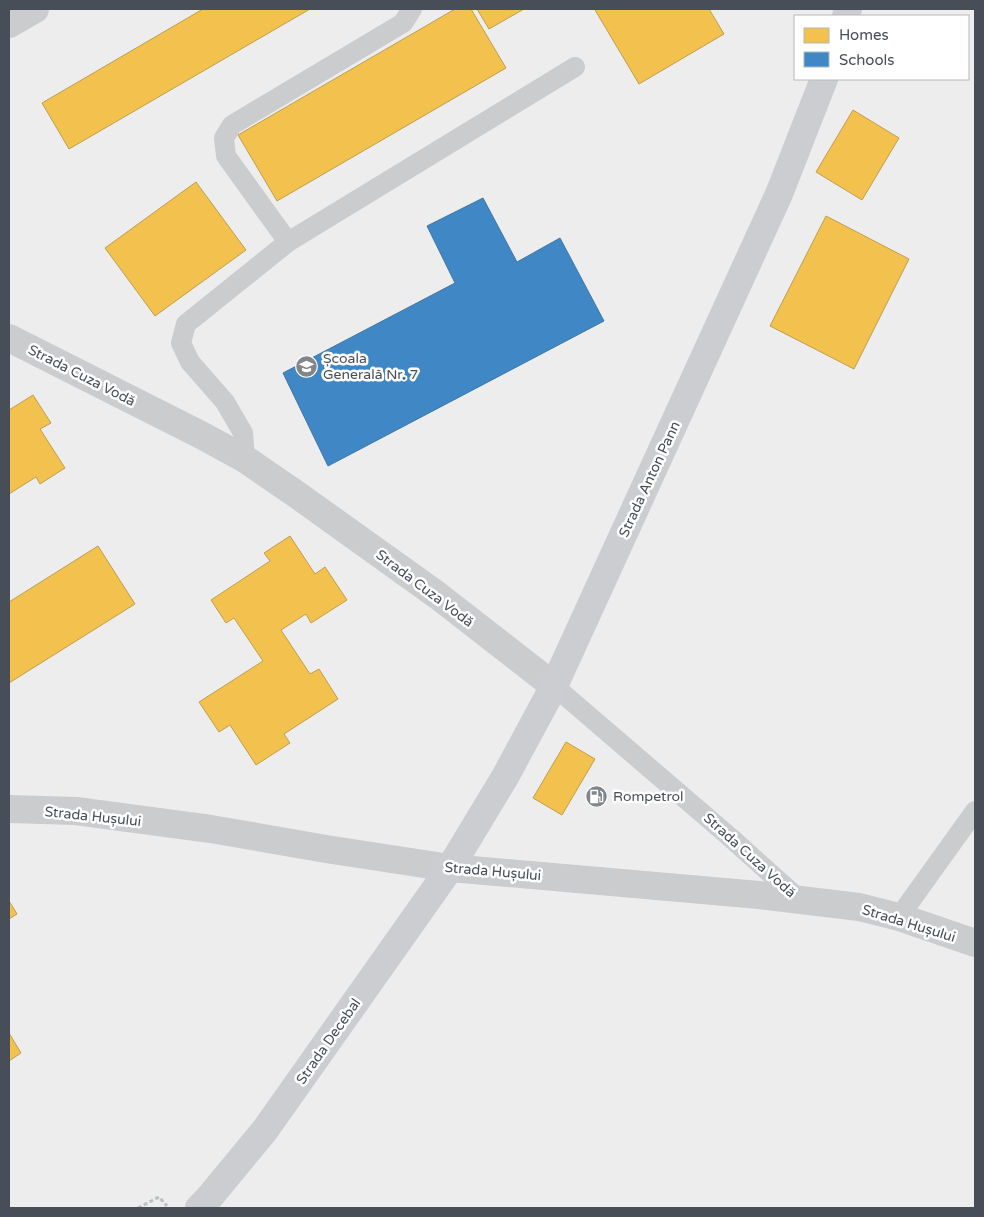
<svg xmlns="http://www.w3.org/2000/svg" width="984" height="1217" viewBox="0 0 984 1217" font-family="'Varela Round',sans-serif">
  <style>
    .homes { fill: #f2c14e; stroke: #bf9e51 }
    .schools { fill: #3f88c5; stroke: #4177a4 }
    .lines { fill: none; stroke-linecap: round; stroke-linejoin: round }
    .path { stroke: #b8c2bf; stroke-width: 3; stroke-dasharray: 4 2.5; stroke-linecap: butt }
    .service { stroke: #caccce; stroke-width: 20 }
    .minor { stroke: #caccce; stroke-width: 28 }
    .tertiary { stroke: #caccce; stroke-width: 28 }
    .secondary { stroke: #cbcdd0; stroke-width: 28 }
    .labels { text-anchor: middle; stroke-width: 5; stroke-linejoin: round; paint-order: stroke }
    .poi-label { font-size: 14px; fill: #474e58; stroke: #fff; text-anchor: start }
    .street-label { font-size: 14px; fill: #474e58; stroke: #fff }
  </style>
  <rect width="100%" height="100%" fill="#eeeded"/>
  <g class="homes">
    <path d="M203 9H310L69 149 42 103Z"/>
    <path d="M455 9H471L506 68 277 201 238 135Z"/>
    <path d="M477 9H524L489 29Z"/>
    <path d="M598 9H709L724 34 639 84 595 10Z"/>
    <path d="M853 110 899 138 862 200 816 172Z"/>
    <path d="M196 182 246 250 155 316 105 248Z"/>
    <path d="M826 216 909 259 854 369 770 326Z"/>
    <path d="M33 395 51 423 40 429 65 468 40 484 36 477 9 494V410Z"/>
    <path d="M290 536 315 574 325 567 347 600 311 623 306 614 281 630 310 674 319 669 338 699 284 734 290 743 256 765 230 725 219 732 199 702 263 661 234 618 226 623 211 600 270 561 264 553Z"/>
    <path d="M98 546 135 604 9 683V602Z"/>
    <path d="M566 742 595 759 562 815 533 798Z"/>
    <path d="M9 901 17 914 9 919Z"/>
    <path d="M9 1033 21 1053 9 1061Z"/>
  </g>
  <path class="schools" d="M483 198 517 262 560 238 604 321 328 466 283 373 455 283 427 226Z"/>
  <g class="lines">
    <path class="path" d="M138 1208 159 1197 167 1206"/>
    <g class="service">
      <path d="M288 242 226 156 224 138 232 125 403 23 412 9"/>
      <path d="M245 459 243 433 225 402 190 362 181 343 186 324 288 242 575 67"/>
      <path d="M554 686 731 838 800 900"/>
      <path d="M899 917 975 811"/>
    </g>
    <g class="minor">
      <path d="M9 24 35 9"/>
      <path d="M9 338 203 436 245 459 296 494 437 595 554 686"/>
      <path d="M9 809 76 811 211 829 326 849 450 868"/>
    </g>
    <path class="tertiary" d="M450 868 759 895 859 907 899 917 975 943"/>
    <g class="secondary">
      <path d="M846 16 848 9"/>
      <path d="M199 1208 208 1199 265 1130 450 868 505 777 554 686 779 194 824 79"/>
    </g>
  </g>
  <defs>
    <symbol id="school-disc" viewBox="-11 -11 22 22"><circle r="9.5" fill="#81868c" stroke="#fff"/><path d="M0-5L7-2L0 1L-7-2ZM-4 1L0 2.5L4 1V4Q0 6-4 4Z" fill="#fff"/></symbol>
    <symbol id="fuel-disc" viewBox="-11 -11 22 22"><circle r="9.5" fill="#81868c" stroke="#fff"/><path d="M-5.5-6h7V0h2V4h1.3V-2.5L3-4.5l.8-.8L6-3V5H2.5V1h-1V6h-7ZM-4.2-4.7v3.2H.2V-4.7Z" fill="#fff"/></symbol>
  </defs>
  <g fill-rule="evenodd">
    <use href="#school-disc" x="294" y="354" width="25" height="25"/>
    <use href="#fuel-disc" x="584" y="784" width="25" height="25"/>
  </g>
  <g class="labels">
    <g class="poi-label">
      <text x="323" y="363">Școala<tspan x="323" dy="16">Generală Nr. 7</tspan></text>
      <text x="613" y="801">Rompetrol</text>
    </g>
    <g class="street-label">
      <text transform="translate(82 375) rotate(27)" y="5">Strada Cuza Vodă</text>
      <text transform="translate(649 479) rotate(-65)" y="5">Strada Anton Pann</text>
      <text transform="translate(425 588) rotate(37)" y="5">Strada Cuza Vodă</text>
      <text transform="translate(93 816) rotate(6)" y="5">Strada Hușului</text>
      <text transform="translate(750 855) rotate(42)" y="5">Strada Cuza Vodă</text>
      <text transform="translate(493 871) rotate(5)" y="5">Strada Hușului</text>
      <text transform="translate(909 923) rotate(17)" y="5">Strada Hușului</text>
      <text transform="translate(328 1041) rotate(-55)" y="5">Strada Decebal</text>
    </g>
  </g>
  <rect width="984" height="1217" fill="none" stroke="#474e58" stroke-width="20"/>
  <rect x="794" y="15" width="175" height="65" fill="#ffffff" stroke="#b5b8bc"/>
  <rect x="804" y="28" width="25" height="15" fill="#f2c14e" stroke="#b5b8bc"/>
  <text x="839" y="40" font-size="15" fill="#474e58">Homes</text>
  <rect x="804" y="52" width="25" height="15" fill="#3f88c5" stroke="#b5b8bc"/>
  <text x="839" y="65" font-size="15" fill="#474e58">Schools</text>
</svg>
